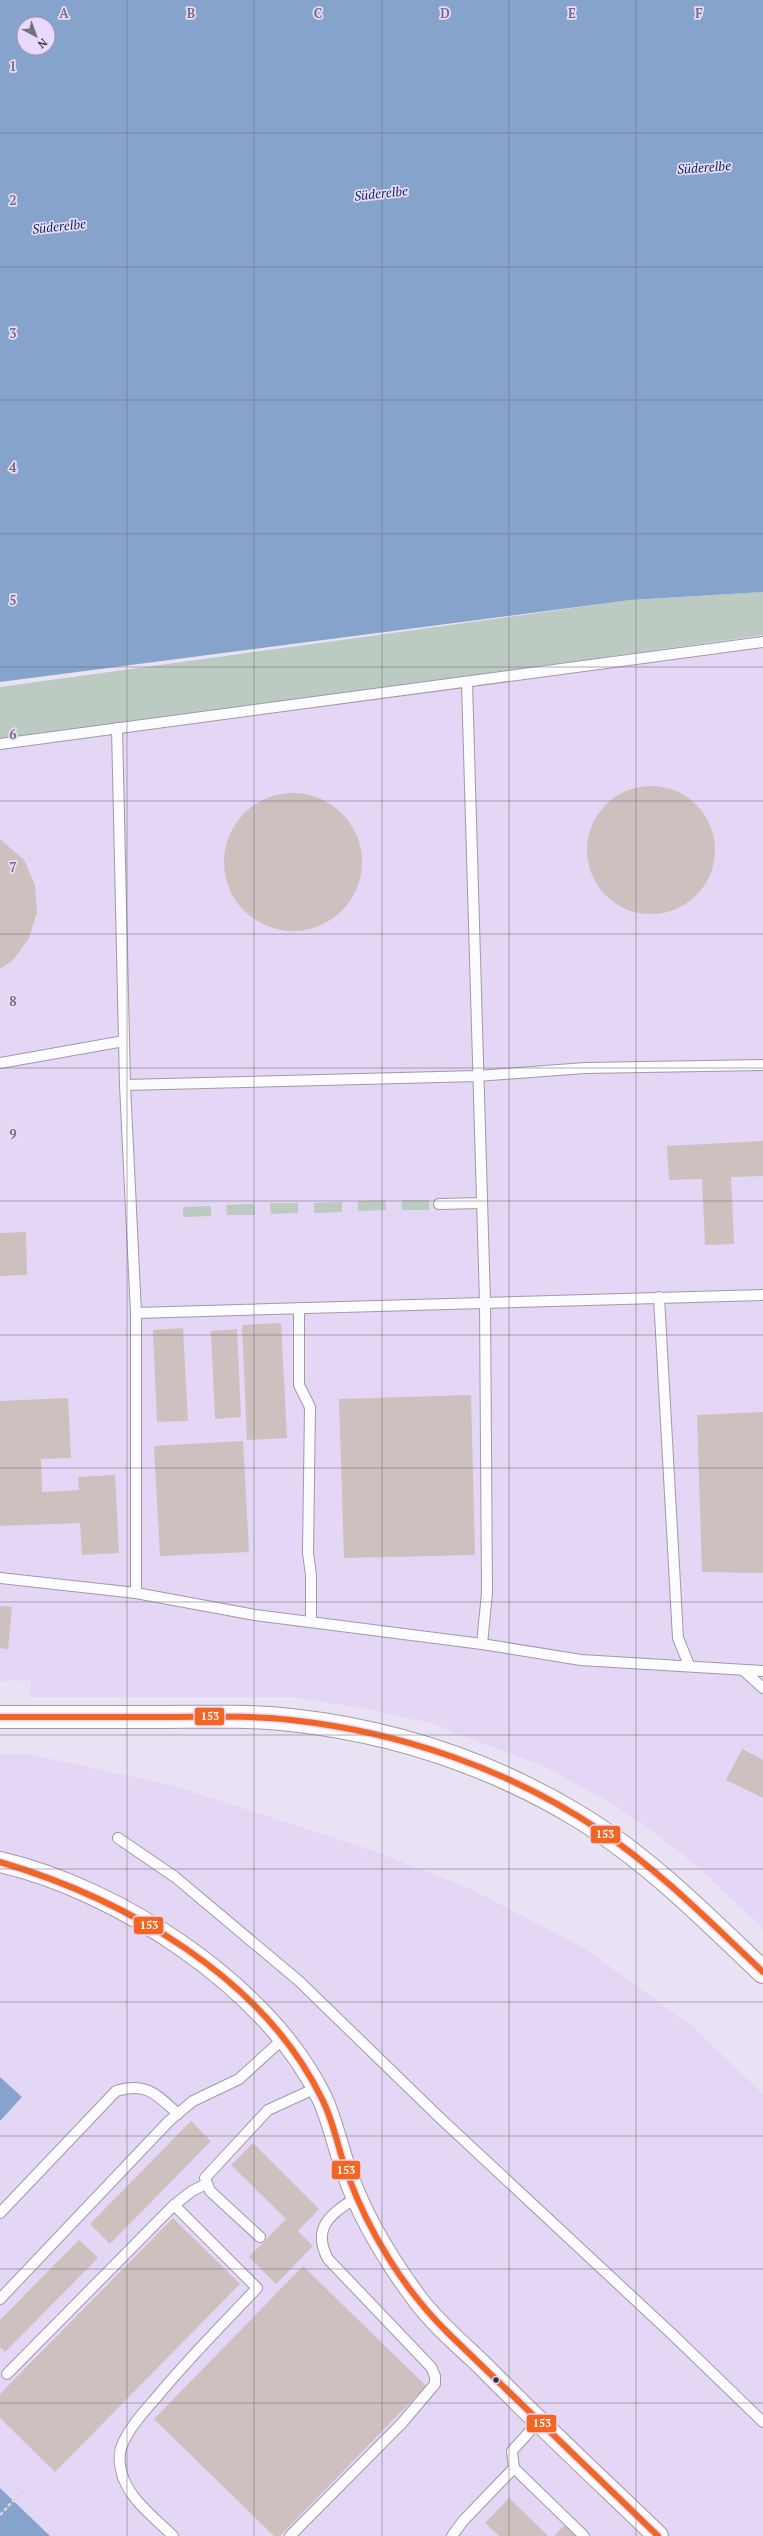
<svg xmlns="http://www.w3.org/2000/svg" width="763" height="2536" viewBox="0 0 763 2536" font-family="'PT Serif',serif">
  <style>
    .built { fill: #e4d6f5 }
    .green { fill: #bccbc1 }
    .water { fill: #86a3cb; fill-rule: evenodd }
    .building { fill: #cec0bf }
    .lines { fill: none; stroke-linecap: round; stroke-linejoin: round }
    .lane-casing { stroke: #a09aa8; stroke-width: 12 }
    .street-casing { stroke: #a09aa8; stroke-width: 22 }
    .secondary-casing { stroke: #a09aa8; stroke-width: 24 }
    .path { stroke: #d9d7dc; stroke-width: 2.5; stroke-dasharray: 4 2; stroke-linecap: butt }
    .lane { stroke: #fcfbfd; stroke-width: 10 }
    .street { stroke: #fcfbfd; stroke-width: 20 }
    .secondary { stroke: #fcfbfd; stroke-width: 22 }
    .bus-1-casing { stroke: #e8dafc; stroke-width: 9 }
    .bus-1 { stroke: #f26522; stroke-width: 6 }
    .grid { fill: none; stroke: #76707e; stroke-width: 1; stroke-opacity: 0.55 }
    .bus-dot { fill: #38323f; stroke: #e8dafc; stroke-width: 1.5 }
    .labels { text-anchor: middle; stroke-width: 3.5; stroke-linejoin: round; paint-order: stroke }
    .water-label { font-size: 13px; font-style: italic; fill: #0d2d4f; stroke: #e8dafc }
    .grid-label { font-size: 13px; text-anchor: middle; font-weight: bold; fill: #76707e; stroke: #e8dafc; stroke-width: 3.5; stroke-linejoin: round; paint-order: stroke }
    .line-badge { stroke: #e8dafc; stroke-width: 1.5 }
    .badge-label { font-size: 11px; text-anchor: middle; font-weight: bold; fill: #fff }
  </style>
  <rect width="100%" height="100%" fill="#e9e2f4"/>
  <g class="built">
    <path d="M763 635V1929L696 1865 648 1828 604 1799 541 1765 429 1723 373 1710 293 1697H30L31 1680 0 1681V742Z"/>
    <path d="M0 1755H32L167 1784 366 1848 471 1889 587 1950 692 2026 763 2094V2536H50L0 2488V2121L22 2097 0 2077Z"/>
  </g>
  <g class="green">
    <path d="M763 592V635L0 742V687L631 600Z"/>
    <path d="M385 1200 386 1210 358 1211V1201Z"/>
    <rect x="402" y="1200" width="27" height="10"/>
    <path d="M342 1202V1212L314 1213V1203Z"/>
    <path d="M270 1203H298V1213L271 1214Z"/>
    <path d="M254 1204 255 1215H227L226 1205Z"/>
    <path d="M211 1206V1216L183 1217V1207Z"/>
  </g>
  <g class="water">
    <path d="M0 0H763V592L631 600 0 682ZM24 24H48V48H24Z"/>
    <path d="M0 2077 22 2097 0 2121Z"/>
    <path d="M0 2488 50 2536H0Z"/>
  </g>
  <g class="building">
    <circle cx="651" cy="850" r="64"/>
    <circle cx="293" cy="862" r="69"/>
    <path d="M0 839 24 860 35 885 37 912 29 938 13 960 0 969Z"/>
    <path d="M763 1141V1176L731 1177 734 1244 705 1245 702 1179 669 1180 667 1146Z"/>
    <path d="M26 1232 27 1275 0 1276V1233Z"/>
    <path d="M281 1323 287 1438 247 1440 242 1325Z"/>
    <path d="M183 1328 188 1421 157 1422 153 1330Z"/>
    <path d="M237 1329 241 1417 215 1419 211 1331Z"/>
    <path d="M471 1395 475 1555 344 1558 339 1399Z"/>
    <path d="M68 1398 71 1458 41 1459 42 1492 79 1490 78 1477 115 1475 119 1553 82 1555 80 1523 0 1526V1401Z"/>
    <path d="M763 1412V1573L702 1572 697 1415Z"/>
    <path d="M243 1441 249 1552 160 1556 154 1446Z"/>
    <path d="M0 1606 12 1607 8 1649 0 1648Z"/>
    <path d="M742 1749 763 1760V1798L726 1780Z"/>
    <path d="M191 2121 211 2141 110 2244 90 2224Z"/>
    <path d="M253 2143 319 2209 298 2231 313 2246 276 2284 249 2257 286 2219 231 2165Z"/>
    <path d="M173 2218 240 2284 55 2472 0 2418V2394Z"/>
    <path d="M79 2240 98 2258 5 2352 0 2347V2320Z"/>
    <path d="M303 2266 426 2386 280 2536H274L154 2419Z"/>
    <path d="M509 2498 548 2536H499L485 2523Z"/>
    <path d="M566 2524 577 2536H554Z"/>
  </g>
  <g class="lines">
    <defs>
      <g id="lane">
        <path d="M467 683 485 1302 487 1593 482 1644"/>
        <path d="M117 728 125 1085 136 1313V1593"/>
        <path d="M0 744 763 642"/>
        <path d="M0 1063 124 1041"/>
        <path d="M125 1085 478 1076 585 1068 763 1065"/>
        <path d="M439 1204 481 1203"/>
        <path d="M659 1297 678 1638 689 1665"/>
        <path d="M299 1308V1385L310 1407 308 1553 311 1575V1622"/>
        <path d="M136 1313 763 1295"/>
        <path d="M0 1578 136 1593 255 1615 482 1644 581 1660 763 1671"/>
        <path d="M743 1670 763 1688"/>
        <path d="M118 1838 175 1877 299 1981 439 2117 673 2335 763 2422"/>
        <path d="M0 2213 116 2091C147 2082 156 2094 178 2114"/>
        <path d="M260 2237 210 2191 205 2178 268 2110 316 2088"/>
        <path d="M0 2299 169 2121 193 2101 239 2079 284 2038"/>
        <path d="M7 2374 174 2205 192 2191 206 2184"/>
        <path d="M539 2421 512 2451 514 2468 584 2536"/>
        <path d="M173 2536C155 2518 126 2497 121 2470 119 2462 119 2451 123 2443 130 2427 143 2413 155 2399 187 2360 223 2324 257 2288L174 2205"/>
        <path d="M290 2536 402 2423 435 2384V2376L431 2367 328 2259C311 2227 331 2214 357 2197"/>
        <path d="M452 2536 463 2521 514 2468"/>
      </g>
      <path id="street" d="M0 1862C118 1889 269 1987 322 2098 333 2122 338 2148 347 2173 363 2219 389 2261 418 2300 436 2324 461 2345 483 2366 540 2424 600 2480 658 2536"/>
      <path id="secondary" d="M0 1717C52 1717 104 1717 156 1717 201 1717 246 1715 291 1720 391 1731 489 1763 576 1815 646 1857 704 1916 763 1972"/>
    </defs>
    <use href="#lane" class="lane-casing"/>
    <use href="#street" class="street-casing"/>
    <use href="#secondary" class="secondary-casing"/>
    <path class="path" d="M0 2515 27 2486"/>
    <use href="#lane" class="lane"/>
    <use href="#street" class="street"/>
    <use href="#secondary" class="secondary"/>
    <defs>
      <g id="bus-1">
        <path d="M0 1717C55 1717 110 1717 164 1717 206 1717 249 1715 291 1720 400 1732 509 1769 601 1831 660 1871 711 1923 763 1972"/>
        <path d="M0 1862C125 1899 263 1977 322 2099 334 2122 338 2149 347 2173 369 2233 404 2290 449 2334L658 2536"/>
      </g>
    </defs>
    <use href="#bus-1" class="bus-1-casing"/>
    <use href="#bus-1" class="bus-1"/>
  </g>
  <path class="grid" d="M127 0V2536M254 0V2536M382 0V2536M509 0V2536M636 0V2536M0 133H763M0 267H763M0 400H763M0 534H763M0 667H763M0 801H763M0 934H763M0 1068H763M0 1201H763M0 1335H763M0 1468H763M0 1602H763M0 1735H763M0 1869H763M0 2002H763M0 2136H763M0 2269H763M0 2403H763"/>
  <circle class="bus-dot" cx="496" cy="2380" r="3.5"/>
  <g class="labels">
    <g class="water-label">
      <text transform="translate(704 167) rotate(-4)" y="5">Süderelbe</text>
      <text transform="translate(381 193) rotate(-6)" y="5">Süderelbe</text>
      <text transform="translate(59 226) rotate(-6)" y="5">Süderelbe</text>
    </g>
  </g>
  <g class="grid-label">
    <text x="64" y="18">A</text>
    <text x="191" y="18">B</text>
    <text x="318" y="18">C</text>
    <text x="445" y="18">D</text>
    <text x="572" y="18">E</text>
    <text x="699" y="18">F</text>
    <text x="13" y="71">1</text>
    <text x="13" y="205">2</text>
    <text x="13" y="338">3</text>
    <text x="13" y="472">4</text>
    <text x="13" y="605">5</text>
    <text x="13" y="739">6</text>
    <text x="13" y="872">7</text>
    <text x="13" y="1006">8</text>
    <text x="13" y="1139">9</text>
  </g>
  <g class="line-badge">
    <rect x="194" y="1707" width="31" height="19" rx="4" fill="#f26522"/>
    <rect x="590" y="1825" width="31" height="19" rx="4" fill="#f26522"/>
    <rect x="133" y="1916" width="31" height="19" rx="4" fill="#f26522"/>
    <rect x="331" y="2160" width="30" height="20" rx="4" fill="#f26522"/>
    <rect x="526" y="2414" width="31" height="19" rx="4" fill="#f26522"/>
  </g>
  <g class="badge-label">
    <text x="210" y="1720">153</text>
    <text x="605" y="1838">153</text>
    <text x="149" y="1929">153</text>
    <text x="346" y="2174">153</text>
    <text x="542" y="2427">153</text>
  </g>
  <g transform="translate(36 36) rotate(139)"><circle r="19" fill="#e8dafc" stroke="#a297b0"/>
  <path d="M0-3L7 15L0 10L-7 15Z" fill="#76707e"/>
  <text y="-6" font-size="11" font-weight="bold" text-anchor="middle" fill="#38323f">N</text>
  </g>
</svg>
